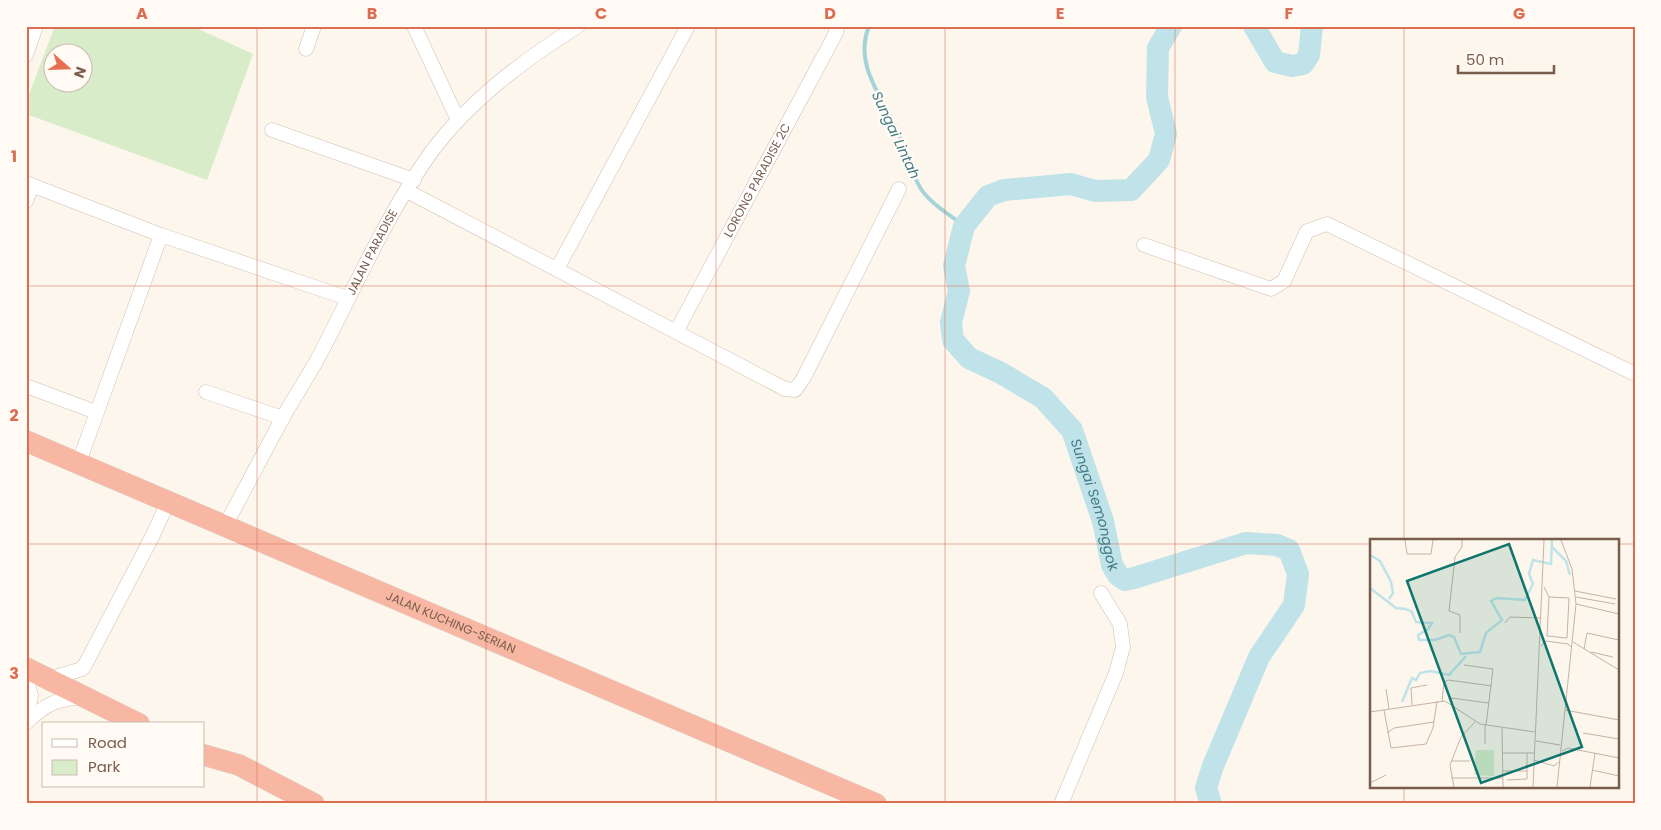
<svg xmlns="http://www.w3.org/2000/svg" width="1661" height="830" viewBox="0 0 1661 830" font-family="Poppins,sans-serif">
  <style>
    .green { fill: #d8ecc9; fill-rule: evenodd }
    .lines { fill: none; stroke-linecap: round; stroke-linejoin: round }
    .stream { stroke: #a5d3da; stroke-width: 4 }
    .river { stroke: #bfe3e8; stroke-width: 22 }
    .minor-casing { stroke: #d1beb0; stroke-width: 15 }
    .highway-casing { stroke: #dad1cd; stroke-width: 22 }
    .minor { stroke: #fff; stroke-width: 14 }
    .highway { stroke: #f7b7a3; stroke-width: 21 }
    .grid { fill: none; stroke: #dc6d51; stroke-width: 1; stroke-opacity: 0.55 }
    .labels { text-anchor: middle; stroke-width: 5; stroke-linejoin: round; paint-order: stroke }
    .street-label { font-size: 12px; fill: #7a5c4d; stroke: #fffaf3 }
    .water-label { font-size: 14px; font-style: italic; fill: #437c86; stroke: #fffaf3 }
    .inset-river { fill: none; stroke: #bfe3e8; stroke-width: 2.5 }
    .inset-road { fill: none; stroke: #c5b3a7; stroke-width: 1 }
    .view { fill: #0f766e; fill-opacity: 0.15; stroke: #0f766e; stroke-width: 2.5 }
    .inset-edge { fill: none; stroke: #7a5c4d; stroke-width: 2.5 }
    .neatline { fill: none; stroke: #dc6d51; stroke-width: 2 }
    .grid-label { font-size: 16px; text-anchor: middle; font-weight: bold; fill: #dc6d51 }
  </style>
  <rect width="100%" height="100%" fill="#fdf6ec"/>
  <path class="green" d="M55 26H192L253 54 207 180 26 114V102ZM52 52H82V82H52Z"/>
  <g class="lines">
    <path class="stream" d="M869 26C853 65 883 98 898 132 906 151 910 171 921 189 931 204 950 215 964 226"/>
    <g class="river">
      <path id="s1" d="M1171 26 1158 48 1157 97 1166 134 1159 160 1131 190 1095 191 1071 184 1004 190 988 196 964 226 954 266 959 291 951 322 953 340 969 358 1001 373 1043 398 1072 430 1103 521 1112 565 1118 575 1125 580 1134 578 1246 543 1277 545 1289 550 1298 574 1294 605 1259 657 1213 766 1206 788 1211 804"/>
      <path d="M1254 26 1275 62 1292 66 1303 64 1309 55 1312 26"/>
    </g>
    <defs>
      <g id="minor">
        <path d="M414 26 458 120"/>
        <path d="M306 49 314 26"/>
        <path d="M26 55 36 26"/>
        <path d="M272 130 414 180"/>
        <path d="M26 183 161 235 347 298"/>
        <path d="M407 191 785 389 795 390 803 379 899 189"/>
        <path d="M26 201 32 185"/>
        <path d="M1144 245 1271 289 1284 281 1307 231 1327 224 1635 374"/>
        <path d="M557 269 688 26"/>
        <path id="s2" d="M676 332 829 46 836 33V26"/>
        <path d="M26 386 96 412"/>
        <path d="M206 392 283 418"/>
        <path d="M79 462 161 235"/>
        <path id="s3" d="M225 526C244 490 263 454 282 419 293 399 306 380 317 360 354 291 385 216 432 151 470 100 524 60 578 26"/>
        <path d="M26 676 31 696 26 721"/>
        <path d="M49 679 82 669 85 665 152 537 169 500"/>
        <path d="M26 723C45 704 57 699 83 697"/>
        <path d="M1061 804 1116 673 1123 647 1120 624 1101 593"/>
      </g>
      <g id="highway">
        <path id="s4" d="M26 441 876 804"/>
        <path d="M26 668 139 724"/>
        <path d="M204 755 239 765 314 804"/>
      </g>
    </defs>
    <use href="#minor" class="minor-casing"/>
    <use href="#highway" class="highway-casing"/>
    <use href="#minor" class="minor"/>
    <use href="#highway" class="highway"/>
  </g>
  <path class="grid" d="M257 26V804M486 26V804M716 26V804M945 26V804M1175 26V804M1404 26V540M26 286H1635M26 544H1371M1617 544H1635M1404 786V804"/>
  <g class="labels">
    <g class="street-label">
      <text dy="4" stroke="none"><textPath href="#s2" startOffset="172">LORONG PARADISE 2C</textPath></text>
      <text dy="4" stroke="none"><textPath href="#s3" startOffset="311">JALAN PARADISE</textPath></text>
      <text dy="4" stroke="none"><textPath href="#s4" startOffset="462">JALAN KUCHING-SERIAN</textPath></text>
    </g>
    <g class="water-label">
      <text transform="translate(896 135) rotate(65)" y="5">Sungai Lintah</text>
      <text dy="5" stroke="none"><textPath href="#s1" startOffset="711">Sungai Semonggok</textPath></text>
    </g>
  </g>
  <g transform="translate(1370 539)">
    <rect width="249" height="249" fill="#fdf6ec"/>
    <path d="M106 211H124V237L104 236Z" fill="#d8ecc9"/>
    <path class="inset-river" d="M182 8 196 22 200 36M0 16 10 22 21 43 23 54 19 60M0 49 26 69 36 70M36 70 42 73 46 83 62 84 58 90 48 96 49 101H65L79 96 84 98 91 115 110 113 116 94 132 81 121 62 127 59 155 61 163 45 159 35 163 21 181 25 182 1M32 163 42 139 46 141 50 134 60 132 79 136 96 117"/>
    <path class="inset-road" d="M35 1 37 15H61L63 1M174 48 179 58 177 97 197 99 199 59 179 58M205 52 246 60M206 58 245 65M206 65 249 75M135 84 140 78 170 79M90 94V76L79 72 85 18 92 8V1M203 103 249 131M171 107 176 102 198 105 202 109M214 110 217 94 249 101M221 113 243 118M94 126 123 130 116 186M16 150 19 170M81 159 119 164M72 162 74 143 78 141 122 147M42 166 41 149 57 146M14 171 21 209 56 205 63 189 67 162M195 171 249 181M0 173 75 162 110 185 165 193M115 186V205M132 189 133 248M17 194 24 189 64 183M213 194 249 200M166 202 190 206M192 212 198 209 249 219M133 214H164M164 221 184 227 190 222M81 222H100M222 231 249 237M132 232H157M81 239H132M137 241 157 240V214M0 244 16 236M84 248 80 226 91 198 105 183M163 248 174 1M187 248 206 65 202 30 191 1M220 248 225 214"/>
    <path class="view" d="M139 5 212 208 111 244 37 42Z"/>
    <rect width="249" height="249" class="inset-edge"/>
  </g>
  <rect width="1661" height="830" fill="none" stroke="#fffaf3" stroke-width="55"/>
  <rect x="42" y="722" width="162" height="65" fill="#fffaf3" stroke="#cabbb1"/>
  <rect x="52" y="739" width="25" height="8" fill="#ffffff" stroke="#cabbb1"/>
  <text x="88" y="748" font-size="15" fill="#7a5c4d">Road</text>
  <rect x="52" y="760" width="25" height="15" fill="#d8ecc9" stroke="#cabbb1"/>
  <text x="88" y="772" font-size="15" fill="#7a5c4d">Park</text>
  <g transform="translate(68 68) rotate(110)"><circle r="24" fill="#fffaf3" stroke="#cabbb1"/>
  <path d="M0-4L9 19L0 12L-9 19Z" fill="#e76f51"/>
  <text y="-8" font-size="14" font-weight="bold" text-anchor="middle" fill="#7a5c4d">N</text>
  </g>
  <path d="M1458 65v8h96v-8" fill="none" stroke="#7a5c4d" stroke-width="2.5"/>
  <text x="1466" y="65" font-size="15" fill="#7a5c4d" stroke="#fffaf3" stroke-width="4" paint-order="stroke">50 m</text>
  <rect x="28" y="28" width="1606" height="774" class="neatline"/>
  <g class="grid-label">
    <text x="142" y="19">A</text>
    <text x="372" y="19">B</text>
    <text x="601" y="19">C</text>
    <text x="830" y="19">D</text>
    <text x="1060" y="19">E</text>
    <text x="1289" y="19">F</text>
    <text x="1519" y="19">G</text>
    <text x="14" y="162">1</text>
    <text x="14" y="421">2</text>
    <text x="14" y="679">3</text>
  </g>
</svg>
